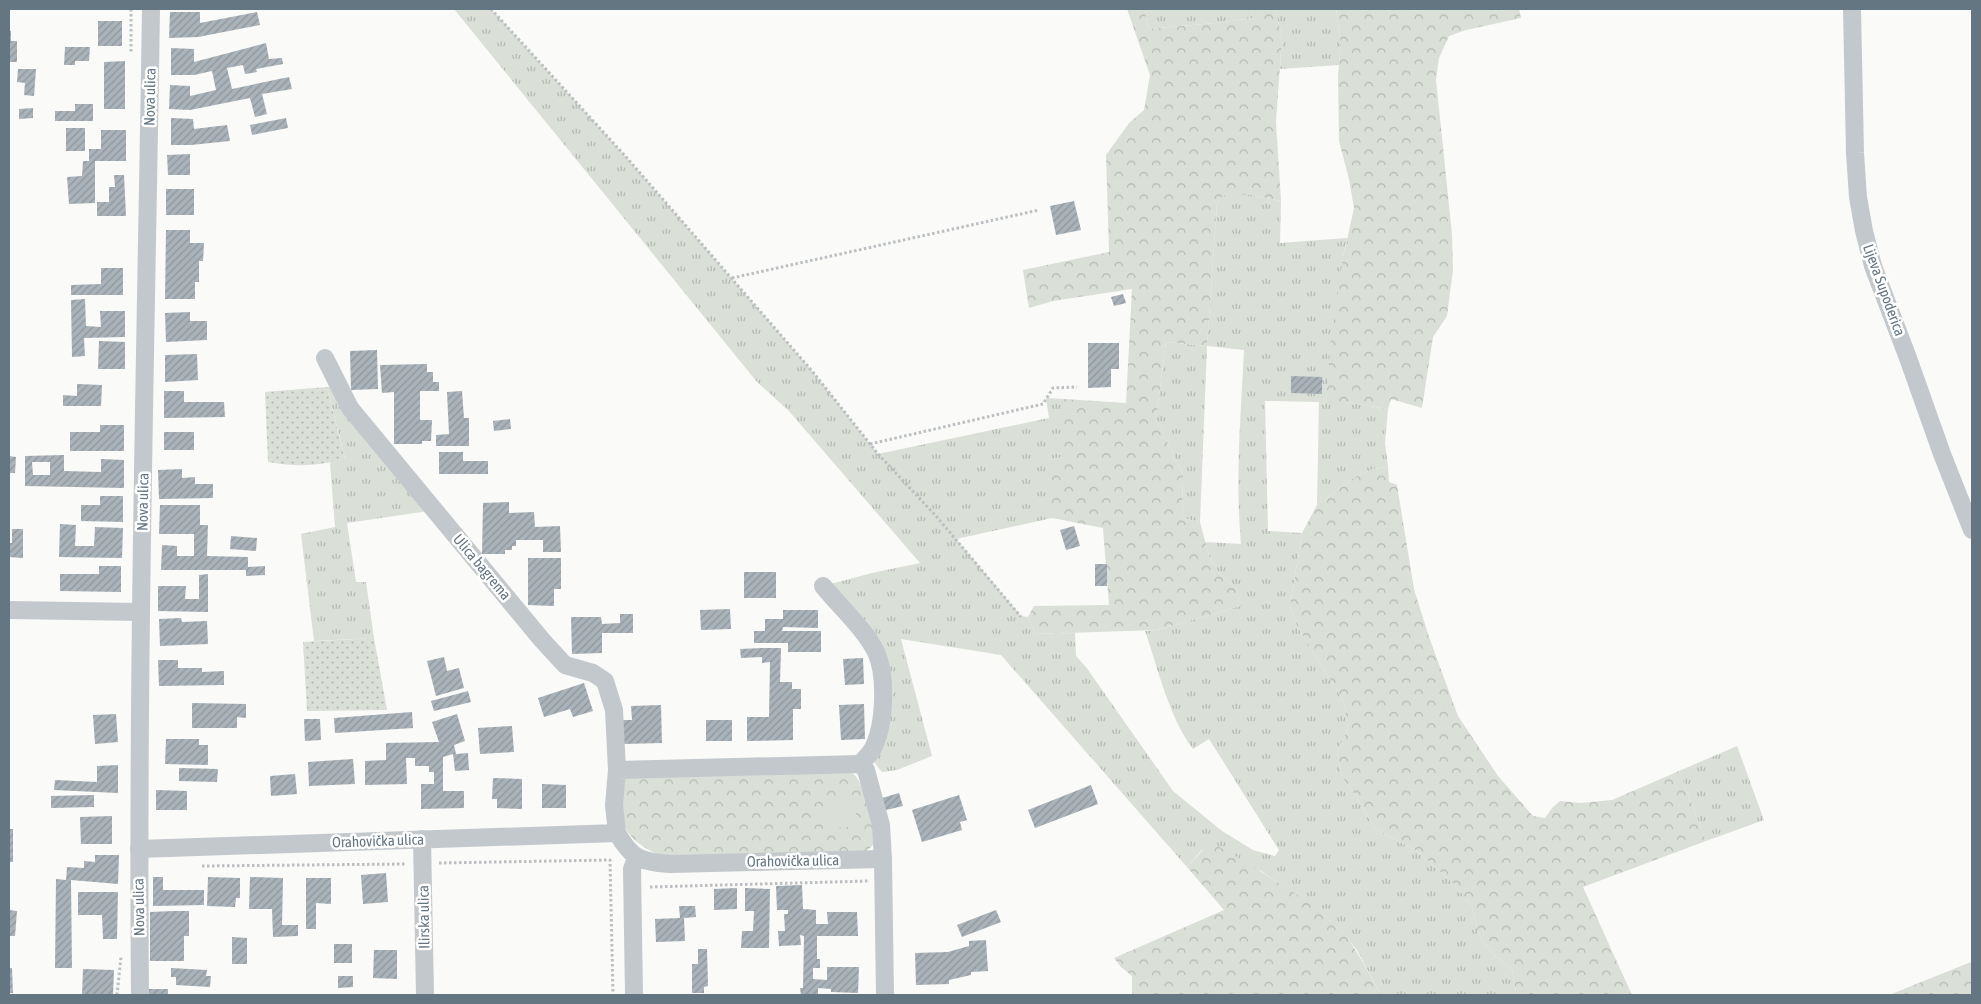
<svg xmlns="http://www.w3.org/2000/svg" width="1981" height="1004" viewBox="0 0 1981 1004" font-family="'Asap Condensed',sans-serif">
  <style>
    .grass { fill: url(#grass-tufts) }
    .forest { fill: url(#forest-crowns) }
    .garden { fill: url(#garden-dots) }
    .pitch { fill: #dadfd7 }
    .building { fill: url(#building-hatch); fill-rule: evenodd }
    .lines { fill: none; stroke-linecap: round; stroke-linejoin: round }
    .path { stroke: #bbbfc2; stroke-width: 3; stroke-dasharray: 2.5 2.5; stroke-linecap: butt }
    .minor { stroke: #c3c8cc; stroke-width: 18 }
    .labels { text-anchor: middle; stroke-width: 5; stroke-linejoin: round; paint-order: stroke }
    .street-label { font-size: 15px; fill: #657683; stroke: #fff }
  </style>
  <defs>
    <pattern id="grass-tufts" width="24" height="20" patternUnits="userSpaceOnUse" patternTransform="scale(1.25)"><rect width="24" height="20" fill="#dadfd7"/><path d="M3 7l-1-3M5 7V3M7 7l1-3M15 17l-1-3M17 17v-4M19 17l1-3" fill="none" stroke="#b4b9b4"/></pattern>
    <pattern id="forest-crowns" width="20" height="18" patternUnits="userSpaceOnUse" patternTransform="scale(1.25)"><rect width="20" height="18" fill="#dadfd7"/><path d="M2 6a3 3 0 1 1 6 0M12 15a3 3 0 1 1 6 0" fill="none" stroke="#b4b9b4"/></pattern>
    <pattern id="garden-dots" width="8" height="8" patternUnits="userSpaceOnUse" patternTransform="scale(1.25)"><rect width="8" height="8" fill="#dadfd7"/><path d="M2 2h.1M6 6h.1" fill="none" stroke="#b4b9b4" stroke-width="1.8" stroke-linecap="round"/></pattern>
    <pattern id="building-hatch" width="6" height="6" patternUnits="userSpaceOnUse" patternTransform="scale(1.25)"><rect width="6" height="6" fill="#aab3b9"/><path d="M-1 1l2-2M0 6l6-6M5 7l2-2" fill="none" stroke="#8e969c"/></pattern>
  </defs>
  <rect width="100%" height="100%" fill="#fafaf8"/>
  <g class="grass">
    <path d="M454 9H491L627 158 812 371 878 454 1049 418 1046 398 1064 399V457L1052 459V518L956 539 1021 616 1028 617 1036 634 1075 633 1076 656 1086 667 1173 791 1222 831 1253 850 1275 856 1279 850 1209 739 1193 749C1169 718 1158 668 1145 631L1157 630 1240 606 1237 590 1219 573 1209 556 1205 542 1241 544C1235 479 1241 414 1244 350L1207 346 1200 522 1182 518 1183 474 1156 419 1166 342 1207 346 1217 203 1224 195H1252L1281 201 1280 243 1347 238 1343 258 1326 402H1345L1388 409 1385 443 1388 467 1373 469 1355 477 1317 505 1319 402 1265 401 1268 531 1302 533 1290 606 1297 626 1344 702 1348 729 1337 752 1342 777 1358 799 1374 828 1417 851 1455 885 1472 906 1479 936 1495 956 1512 970 1516 992 1514 995H1381L1357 950 1342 932 1326 916 1261 871 1202 850 1187 867 1001 655 901 639 932 756 897 770 882 772 874 762 880 665 823 586 872 573 920 563 788 410 757 382Z"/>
    <path d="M1145 9H1252L1253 18 1215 23 1148 29Z"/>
    <path d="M1275 9H1336L1341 45 1339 65 1280 69 1282 37Z"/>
    <path d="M339 386 435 510 347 523 356 582H366L374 638 314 641 301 534 335 527 330 463 345 458 327 387Z"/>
    <path d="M1737 746 1764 820 1706 841 1679 771Z"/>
  </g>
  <g class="forest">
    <path d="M1127 9H1145L1148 29 1215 23 1253 18 1252 9H1275L1282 37 1276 122 1281 201 1252 195H1224L1217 203 1207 346 1166 342 1156 419 1183 474 1182 518 1200 522 1209 556 1219 573 1237 590 1240 606 1157 630 1036 634 1028 617 1034 606 1109 605 1103 528 1052 518V459L1064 457V399L1126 403 1132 289 1053 301 1029 308 1023 270 1109 252 1106 155 1129 123 1144 110 1150 75Z"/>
    <path d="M1336 9H1519L1521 18 1466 30 1449 36 1439 58 1436 80 1452 234 1453 270 1447 316 1433 337 1422 408 1391 399 1388 409 1345 402 1326 403 1331 338 1343 258 1354 208 1349 179 1339 141 1338 75 1341 45Z"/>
    <path d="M1388 467 1389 482 1397 485 1414 589 1429 637 1458 716 1498 776 1533 816 1545 818 1552 808 1560 801 1581 803 1612 800 1679 771 1706 841 1583 887 1632 995H1514L1516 992 1512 970 1495 956 1479 936 1472 906 1455 885 1417 851 1374 828 1358 799 1342 777 1337 752 1348 729 1344 702 1297 626 1290 606 1302 533 1317 505 1355 477 1373 469Z"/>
    <path d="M849 770C852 773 855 775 857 778 863 787 878 831 875 841 873 847 866 851 861 855L665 857C645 850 622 836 621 812 621 801 624 789 625 777Z"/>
    <path d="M1214 845C1236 854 1256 869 1277 882 1300 897 1325 912 1343 933 1359 952 1369 974 1381 995H1132V976L1121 967 1114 958 1224 910 1187 867 1203 850Z"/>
    <path d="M1971 962 1972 994 1970 995H1889Z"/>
  </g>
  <g class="garden">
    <path d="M327 387 345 459C320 466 294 467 268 462L265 392Z"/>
    <path d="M374 638 387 710 307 711 303 642Z"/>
  </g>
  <path class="pitch" d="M855 799 857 826 826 829 824 801Z"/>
  <g class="building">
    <path d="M170 12H200V23L257 12 260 25 198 37 169 38Z"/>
    <rect x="98" y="21" width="24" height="25"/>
    <path d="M9 31H11V41H17V62H9Z"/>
    <path d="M266 43 269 59 282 58 283 64 256 69 257 72 245 74 243 65 227 68 232 89 289 77 292 89 262 94 267 114 255 117 250 98 190 110 169 109 170 85 190 86V96L216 90 212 71 194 75H171V48L194 49V62Z"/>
    <path d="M65 47H90L89 61H75V65H64Z"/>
    <path d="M125 61V109H104V62Z"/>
    <path d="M18 69H36L34 96 24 95 25 83 17 82Z"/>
    <path d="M75 104H93V121H55V111H75Z"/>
    <path d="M33 108V118L19 119V109Z"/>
    <path d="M171 118 193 119 194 129 227 125 230 141 191 145H171Z"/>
    <path d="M286 118 288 128 252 135 250 125Z"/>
    <rect x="66" y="128" width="19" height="23"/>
    <path d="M101 130H126V161H95V203L69 204 67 177 82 176 83 161H89V149H101Z"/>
    <path d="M190 154V175H168L167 155Z"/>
    <path d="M114 175H124L126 216H97V202H109V187H115Z"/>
    <rect x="166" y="189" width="28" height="26"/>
    <path d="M1074 201 1081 230 1056 235 1050 206Z"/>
    <path d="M166 230H190V243H204L203 261H199V282H195V299H165Z"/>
    <path d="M101 268H123V295H71V285L101 284Z"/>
    <path d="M1123 294 1126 303 1114 306 1111 297Z"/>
    <path d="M85 299 86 326 101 327 100 311H125V337L84 338 85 356 72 357 71 300Z"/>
    <path d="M190 312V321H207V340L166 342 165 313Z"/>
    <path d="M99 341 125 342V369H98Z"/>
    <path d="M1088 343H1119V369H1111V387L1088 388Z"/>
    <path d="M377 350 378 389 351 390 350 351Z"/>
    <path d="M197 354 198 380 165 382V355Z"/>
    <path d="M427 364V372H433V382H439V391H420V420H432L431 441H422V444H394V392L382 393 380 365Z"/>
    <path d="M1291 376 1322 377V394L1291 393Z"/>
    <path d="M77 384 102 385 101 406H63V395L77 396Z"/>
    <path d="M164 391H184V402H224L225 417 164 418Z"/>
    <path d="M462 391 464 418H469V446H436V435L449 434 447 392Z"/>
    <path d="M510 419 511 429 494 431 493 421Z"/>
    <path d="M100 425H124V451H70V432H100Z"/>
    <rect x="164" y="432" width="30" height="18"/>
    <path d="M439 452H463V461H488V474H439Z"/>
    <path d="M64 455V471L101 472V459L124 460V488L25 486V456ZM32 462H50V475H33Z"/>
    <path d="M9 456 16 457 15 473H9Z"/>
    <path d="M182 469V478L195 477V484H213V498L159 499 158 470Z"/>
    <path d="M100 496H123V522L81 521V505H100Z"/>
    <path d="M509 502V513L534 512 535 527 560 526 561 552H543V540H516V546H512V550H505V554H482L483 503Z"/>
    <path d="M160 505H200V525H208L207 556 248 557V567L265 566V575L246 576V570H161L162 545 177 546V556H194V534H159Z"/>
    <path d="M60 524 76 525 75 546H94L95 527 123 528 122 558 59 557Z"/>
    <path d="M1074 526 1080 546 1066 550 1060 530Z"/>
    <path d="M12 529H23V558L9 557V543H12Z"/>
    <path d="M231 536 257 538 256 551 230 549Z"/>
    <path d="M528 558H561V589H554V606L528 605Z"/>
    <rect x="1095" y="564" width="12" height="22"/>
    <path d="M99 566H121V592L60 591V574H99Z"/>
    <rect x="744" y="572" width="32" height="26"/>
    <path d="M208 574V612L158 611V586H186L185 599H199V575Z"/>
    <path d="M730 609 731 629 701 630 700 610Z"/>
    <path d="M783 610H818V628L783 627 782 631H821V652H788V643H754V631H765V619H783Z"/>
    <path d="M620 614H633V633H602V653L572 654 571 617H601L602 624 620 623Z"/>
    <path d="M181 618 182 622 207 621 208 644 160 646 159 619Z"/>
    <path d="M762 648H781L780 682H792V689H801V709H793V740L747 741V717H769L770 662 762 663V657L741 658 740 649Z"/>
    <path d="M444 657 447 671 459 668 464 688 436 696 427 661Z"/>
    <path d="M863 658 864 684 845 685 843 659Z"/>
    <path d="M158 660H178V668H202V672L224 671V685L159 686Z"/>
    <path d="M584 683 593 711 573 717 570 709 544 717 538 698Z"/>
    <path d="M468 691 471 702 434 711 431 701Z"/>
    <path d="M192 703 246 704V718L237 717V728H192Z"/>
    <path d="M864 704 865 739 841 740 839 705Z"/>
    <path d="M661 705 662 743 623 744 622 720H632L631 706Z"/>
    <path d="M412 712 413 728 335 733 334 718Z"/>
    <path d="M116 714 118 742 95 744 93 715Z"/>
    <path d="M457 714 465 741 454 745 456 754 468 753 469 770 455 771 453 754 443 757V791H464V808L421 809V784H434V772H429V766H415V758H406L407 784 365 785V761L386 760V743L439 742 432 722Z"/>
    <path d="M304 719H320L321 740 305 741Z"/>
    <rect x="706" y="720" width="26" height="21"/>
    <path d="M512 726 514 752 480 754 478 728Z"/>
    <path d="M166 739H199V745H208V765L165 764Z"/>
    <path d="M353 759 355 784 309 786 308 762Z"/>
    <path d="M118 765V793L54 790 55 780 97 782V766Z"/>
    <path d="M179 768 218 769 217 782 179 781Z"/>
    <path d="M295 774 297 794 271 796 270 776Z"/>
    <path d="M493 778 522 779V809L497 808V799H492Z"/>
    <path d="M542 784 566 785V808H542Z"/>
    <path d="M1091 785 1098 804 1035 828 1028 810Z"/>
    <path d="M156 790 187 791V810H156Z"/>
    <path d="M899 793 903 806 886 810 882 798Z"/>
    <path d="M94 795V807L51 808V796Z"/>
    <path d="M959 795 967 820 960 822 962 830 922 842 912 810Z"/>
    <path d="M112 816V844H81L80 817Z"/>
    <rect x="9" y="829" width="4" height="33"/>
    <path d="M95 855H119L118 884 71 880 72 968H55L56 879 66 880 67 867 84 868V861L95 862Z"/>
    <path d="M386 873 388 902 363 904 361 875Z"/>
    <path d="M153 877H163V890H204V905L153 906Z"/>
    <path d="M208 877 240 878V898H236L235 907 207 906Z"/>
    <path d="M250 877 283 878 282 925H298V936L273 937 272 909H249Z"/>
    <path d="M306 878H331V904L316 903V929H306Z"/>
    <path d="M802 885 803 909 816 910V924H828L827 912H857L858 936H817V959H820V968H813V979L827 980V967H859L858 993 831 992V989L818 988V995H801L800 988H803L804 936 800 935 801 945 779 946 778 931H785L784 914H788V910H777L776 886Z"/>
    <path d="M737 888V909L714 910V889Z"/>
    <path d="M745 888 770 889 769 948H741L742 931H753L754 911H745Z"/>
    <path d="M78 892H118L117 939H103L102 915H78Z"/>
    <path d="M679 906H695L696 917 684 918 685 941 656 942 655 919 680 918Z"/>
    <path d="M9 910 17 911 15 936H9Z"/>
    <path d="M996 910 1001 922 962 937 957 925Z"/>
    <path d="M173 911H189V936H184V961H150V912Z"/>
    <path d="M232 937 247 938V964H232Z"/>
    <path d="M986 940 988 971 971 972V975L949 980V984L916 985 915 953 948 952 969 946V941Z"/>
    <rect x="334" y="944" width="18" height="19"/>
    <path d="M698 949H707L708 986 704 987V993H692V964H698Z"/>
    <path d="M374 950H397V979L373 978Z"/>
    <path d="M9 968H12L13 993H9Z"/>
    <path d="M171 968 207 970 206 976H211L210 987 176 985V977H171Z"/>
    <path d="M83 969 114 970 113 995H82Z"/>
    <path d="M338 976H353V987L338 988Z"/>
    <path d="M146 989H168V995H147Z"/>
  </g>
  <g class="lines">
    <g class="path">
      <path d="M131 9V53"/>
      <path d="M491 9 627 158 812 371 878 454 936 516 1021 617"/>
      <path d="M732 278 1039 210"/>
      <path d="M870 444 1043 404 1053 388 1077 387"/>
      <path d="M439 863 610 860 613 995"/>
      <path d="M202 866 406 864"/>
      <path d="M650 887 868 881"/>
      <path d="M117 995 121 957"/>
    </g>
    <g class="minor">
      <path d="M1852 9 1855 153 1858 197 1864 231 1873 266 1908 358 1942 454 1972 530"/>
      <path d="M325 358 350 408 542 640 565 665 593 673 605 681 614 710 617 770"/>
      <path d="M823 586C840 607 864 628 876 652 887 676 885 727 872 750 869 755 864 760 860 764"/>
      <path d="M9 610 141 612"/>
      <path d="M422 839 425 995"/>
      <path d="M139 849 617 833C632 859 641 862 670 864L883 859 881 825 866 770 860 764 617 770 614 805 617 833"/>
      <path d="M883 859 885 995"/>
      <path d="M140 995C137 666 146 338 151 9"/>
      <path d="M634 995 632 869 636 858"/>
    </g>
  </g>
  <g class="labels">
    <g class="street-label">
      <text transform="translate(150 97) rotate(-89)" y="5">Nova ulica</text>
      <text transform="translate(1884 290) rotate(70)" y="5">Lijeva Supoderica</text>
      <text transform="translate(143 502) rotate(-89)" y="5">Nova ulica</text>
      <text transform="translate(482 567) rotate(50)" y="5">Ulica bagrema</text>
      <text transform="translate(378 841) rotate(-2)" y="5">Orahovička ulica</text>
      <text transform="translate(793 861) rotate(-1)" y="5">Orahovička ulica</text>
      <text transform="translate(139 907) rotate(-91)" y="5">Nova ulica</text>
      <text transform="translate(424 917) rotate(-91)" y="5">Ilirska ulica</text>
    </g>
  </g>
  <rect width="1981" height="1004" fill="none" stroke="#657683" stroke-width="20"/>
</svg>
